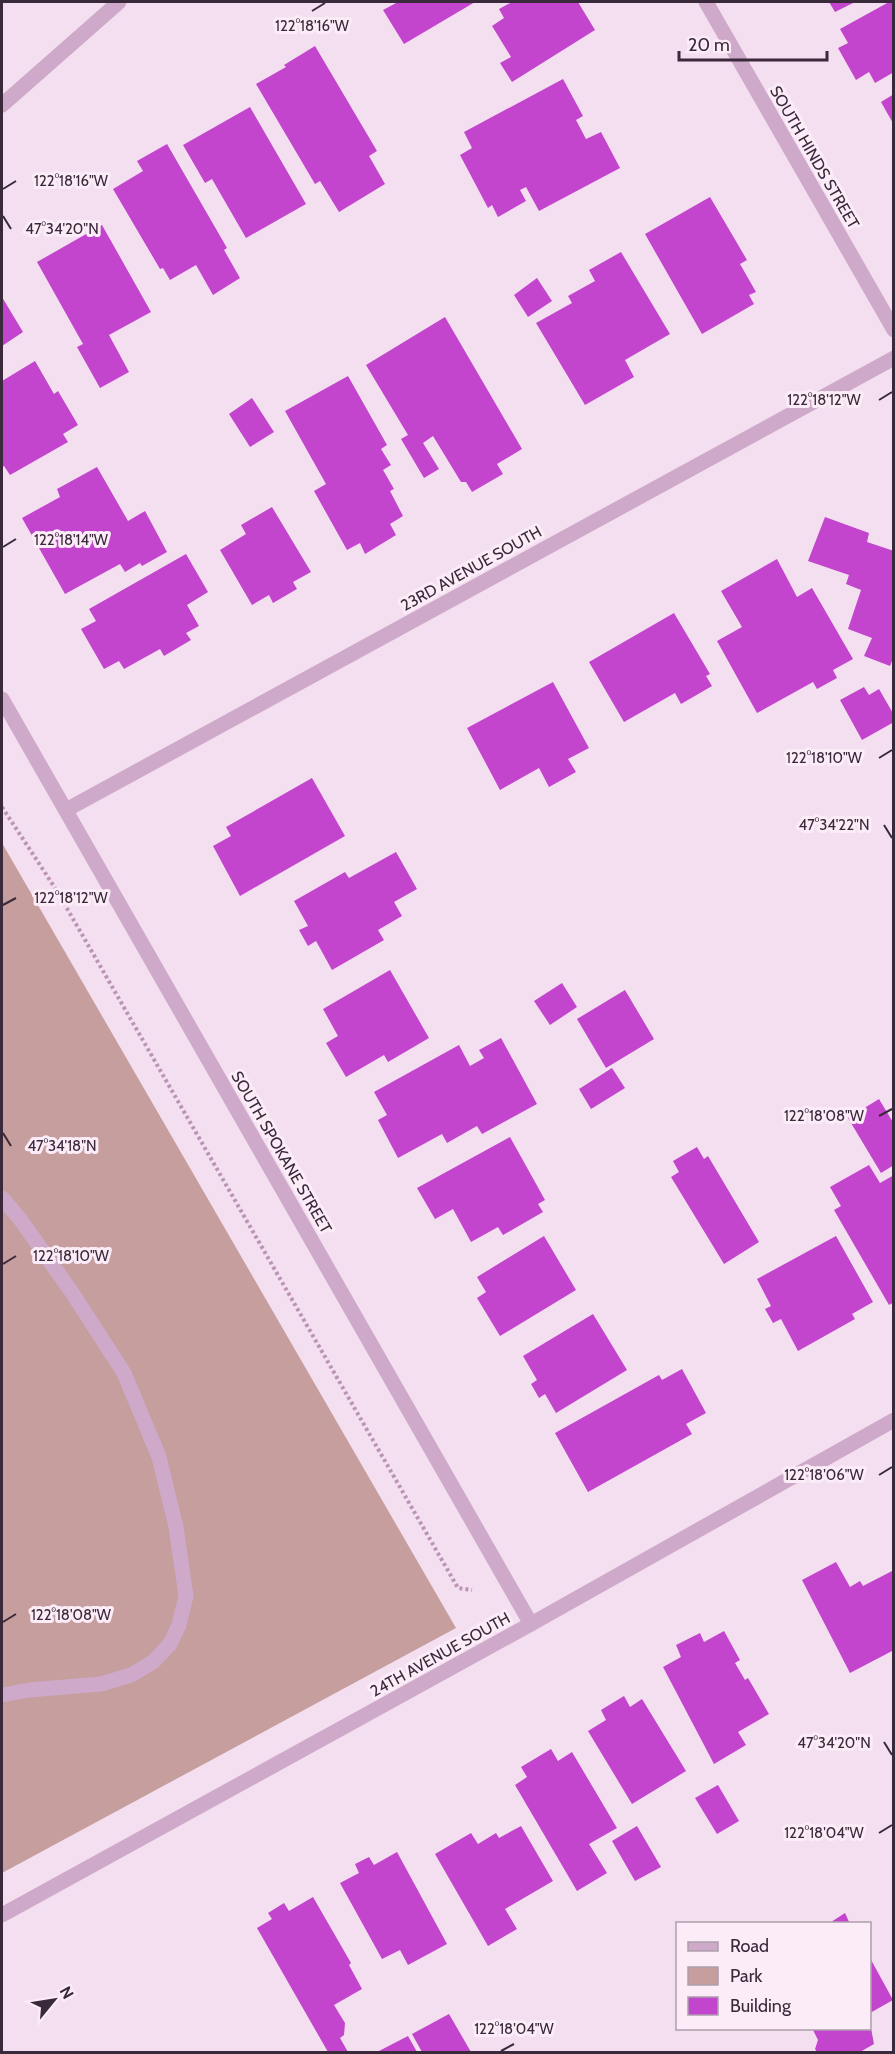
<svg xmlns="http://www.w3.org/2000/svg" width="895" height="2054" viewBox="0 0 895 2054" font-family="Cabin,sans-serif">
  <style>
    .green { fill: #c59e9d }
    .building { fill: #c344cd }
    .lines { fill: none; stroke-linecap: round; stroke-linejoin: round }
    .path { stroke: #ba93b5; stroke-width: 4; stroke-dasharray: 3 3; stroke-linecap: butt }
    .minor { stroke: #cea9c9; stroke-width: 15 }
    .ticks { fill: none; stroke: #3a293a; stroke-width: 2 }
    .labels { text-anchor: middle; stroke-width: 6; stroke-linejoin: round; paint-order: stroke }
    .street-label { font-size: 16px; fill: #3a293a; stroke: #fbecf8 }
    .ticks-label { font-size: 15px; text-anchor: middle; fill: #3a293a; stroke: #fbecf8; stroke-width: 6; stroke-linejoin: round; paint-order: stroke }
  </style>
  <rect width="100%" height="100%" fill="#f4dff0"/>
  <path class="green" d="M2 843 456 1628 2 1873Z"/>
  <g class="building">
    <path d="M398 2H475L404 44 383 10Z"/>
    <path d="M512 2H578L595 30 512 82 500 63 511 57 492 26 504 18 499 9Z"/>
    <path d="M829 2H855L835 12Z"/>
    <path d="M889 2H894V72L875 83 869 72 856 80 838 48 848 43 840 29Z"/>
    <path d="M315 46 377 151 369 156 385 184 339 212 320 181 315 184 256 84 286 67 284 65Z"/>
    <path d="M563 79 583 116 576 120 586 139 601 132 620 168 539 211 526 187 520 190 526 201 498 217 492 205 488 208 460 155 472 148 464 132Z"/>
    <path d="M894 94V125L881 102Z"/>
    <path d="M250 107 306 204 246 238 212 179 205 183 183 145Z"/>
    <path d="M167 144 227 248 224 250 240 278 213 295 196 265 170 280 163 268 160 269 113 189 143 171 137 161Z"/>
    <path d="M710 197 747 260 740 264 756 292 749 295 754 304 702 334 645 234Z"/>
    <path d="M102 225 151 312 109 335 129 372 100 388 77 347 83 344 37 262Z"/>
    <path d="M621 252 670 334 625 360 634 377 585 405 536 323 572 303 568 296 595 281 589 270Z"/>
    <path d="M537 278 552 301 528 317 514 295Z"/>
    <path d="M2 297 23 332 2 346Z"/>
    <path d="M445 317 522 449 497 464 503 474 472 492 466 482H461L433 436 423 443 439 469 424 478 401 439 408 435 366 365Z"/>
    <path d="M35 361 54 394 58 391 78 425 63 434 68 442 10 475 4 466 2 467V381Z"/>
    <path d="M348 376 387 445 381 449 391 465 383 470 394 489 390 491 403 516 390 524 396 535 365 554 360 543 347 550 314 491 326 484 285 411Z"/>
    <path d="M252 398 274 432 250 447 229 414Z"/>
    <path d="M97 467 128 521 145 511 167 552 142 566 140 563 125 572 120 564 65 594 22 518 60 497 57 489Z"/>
    <path d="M272 507 311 572 293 582 297 589 273 603 269 595 252 605 220 550 246 534 241 525Z"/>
    <path d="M825 517 869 533 867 542 894 551V656L890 666 864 656 872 638 848 629 861 590 846 584 849 575 808 561Z"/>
    <path d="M186 554 208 592 187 605 199 626 186 633 191 640 164 656 160 649 124 669 119 661 104 669 81 629 96 621 89 609Z"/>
    <path d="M777 559 797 597 812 588 853 659 833 670 837 678 817 689 813 682 757 713 717 641 742 627 721 591Z"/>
    <path d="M674 613 710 674 706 676 712 686 681 704 675 693 624 722 589 662Z"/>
    <path d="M553 682 589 748 568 759 576 772 549 787 539 768 500 790 467 728Z"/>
    <path d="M864 687 869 695 879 689 894 715V722L862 740 840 700Z"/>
    <path d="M312 778 345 836 240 896 213 846 231 836 226 827Z"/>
    <path d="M396 852 417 889 394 902 402 916 378 930 384 940 332 970 316 941 308 946 299 930 308 926 294 901 345 872 349 878Z"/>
    <path d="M390 970 429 1038 388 1062 384 1055 346 1077 326 1043 338 1036 323 1009Z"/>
    <path d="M562 983 577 1007 550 1025 534 1001Z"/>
    <path d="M625 990 654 1039 606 1068 577 1019Z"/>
    <path d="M501 1038 537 1104 482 1134 477 1126 447 1143 442 1134 398 1158 378 1120 387 1115 374 1092 459 1045 470 1066 484 1058 479 1050Z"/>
    <path d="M612 1068 625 1088 591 1109 579 1089Z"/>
    <path d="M879 1099 894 1124V1165L881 1173 848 1118Z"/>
    <path d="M510 1137 545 1200 538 1204 543 1212 503 1235 498 1227 471 1242 453 1209 435 1219 417 1188Z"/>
    <path d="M697 1147 704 1159 708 1156 759 1242 724 1264 671 1177 679 1172 673 1161Z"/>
    <path d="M869 1165 880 1183 894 1175V1302L889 1305 834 1210 841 1206 830 1187Z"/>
    <path d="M544 1236 576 1290 500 1336 477 1298 486 1292 477 1277Z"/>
    <path d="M836 1236 873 1302 852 1314 855 1319 798 1351 781 1319 773 1323 765 1309 771 1306 757 1279Z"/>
    <path d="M593 1314 627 1370 556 1413 545 1394 539 1398 531 1384 537 1380 523 1356Z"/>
    <path d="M682 1369 706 1413 686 1424 692 1434 588 1492 555 1433 659 1375 662 1380Z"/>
    <path d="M836 1562 850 1587 860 1581 863 1586 894 1570V1650L850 1673 802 1580Z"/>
    <path d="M724 1631 740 1660 735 1663 745 1680 748 1678 769 1714 738 1732 746 1745 714 1764 663 1667 681 1657 676 1645 700 1633 704 1642Z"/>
    <path d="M624 1696 630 1707 642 1699 686 1771 632 1804 588 1731 606 1720 601 1710Z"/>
    <path d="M551 1749 558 1761 572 1752 617 1828 589 1844 607 1873 577 1891 515 1785 527 1777 521 1767Z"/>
    <path d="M718 1785 739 1821 717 1834 695 1798Z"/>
    <path d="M521 1826 553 1881 505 1909 517 1929 488 1946 435 1854 471 1833 478 1844 496 1833 499 1838Z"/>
    <path d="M637 1826 661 1867 635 1881 612 1841Z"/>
    <path d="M397 1852 447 1944 408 1965 400 1950 382 1959 340 1883 359 1873 355 1864 369 1857 374 1865Z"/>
    <path d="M313 1897 351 1963 349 1965 362 1989 334 2005 345 2023 344 2035 340 2038 348 2052H328L257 1928 272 1919 268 1913 284 1903 289 1911Z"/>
    <path d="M845 1913 850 1924H828Z"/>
    <path d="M870 1958 893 2000 870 2013Z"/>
    <path d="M449 2014 471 2052H422L412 2034Z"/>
    <path d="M870 2023 874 2044 860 2052H817L815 2049 818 2040 812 2028H870Z"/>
    <path d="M408 2036 417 2052H377Z"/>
  </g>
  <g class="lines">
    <path class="path" d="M2 807 57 891 458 1588 472 1590"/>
    <g class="minor">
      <path d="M706 2 894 330"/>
      <path d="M2 105 119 2"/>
      <path d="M2 699 531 1624"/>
      <path d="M66 810 894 358"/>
      <path d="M2 1198 20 1219 73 1294 124 1373 159 1457 176 1527 186 1596 179 1625 170 1644 153 1662 131 1675 101 1684 29 1690 2 1695"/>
      <path d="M2 1915 531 1624 894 1420"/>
    </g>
  </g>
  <path class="ticks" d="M312 11 325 3M3 189 16 181M3 216 11 229M879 400 892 392M3 547 16 539M879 758 892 750M884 825 892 838M3 905 16 898M879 1116 892 1109M3 1133 11 1146M3 1264 16 1256M879 1475 892 1467M3 1622 16 1614M884 1742 892 1755M879 1833 892 1825M501 2051 514 2044"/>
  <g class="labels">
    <g class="street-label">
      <text transform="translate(815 157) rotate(60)" y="6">SOUTH HINDS STREET</text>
      <text transform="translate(471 568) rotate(-29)" y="6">23RD AVENUE SOUTH</text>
      <text transform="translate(282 1152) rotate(60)" y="6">SOUTH SPOKANE STREET</text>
      <text transform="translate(440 1654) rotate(-29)" y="6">24TH AVENUE SOUTH</text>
    </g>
  </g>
  <g class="ticks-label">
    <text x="312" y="31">122°18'16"W</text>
    <text x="71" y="186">122°18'16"W</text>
    <text x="62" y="234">47°34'20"N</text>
    <text x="824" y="405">122°18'12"W</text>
    <text x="71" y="545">122°18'14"W</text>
    <text x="824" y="763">122°18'10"W</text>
    <text x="834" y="830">47°34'22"N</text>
    <text x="71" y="903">122°18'12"W</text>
    <text x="824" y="1121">122°18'08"W</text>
    <text x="62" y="1151">47°34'18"N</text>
    <text x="71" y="1261">122°18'10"W</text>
    <text x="824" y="1480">122°18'06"W</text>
    <text x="71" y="1620">122°18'08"W</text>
    <text x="834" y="1748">47°34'20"N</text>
    <text x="824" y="1838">122°18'04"W</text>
    <text x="514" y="2034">122°18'04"W</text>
  </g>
  <rect width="895" height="2054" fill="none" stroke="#3a293a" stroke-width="6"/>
  <rect x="676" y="1922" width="195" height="108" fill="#fbecf8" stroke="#ae9eac" stroke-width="1.5"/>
  <rect x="688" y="1942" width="30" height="9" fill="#cea9c9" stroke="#ae9eac" stroke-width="1.5"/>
  <text x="730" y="1952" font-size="18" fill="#3a293a">Road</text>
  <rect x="688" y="1967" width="30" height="18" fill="#c59e9d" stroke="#ae9eac" stroke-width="1.5"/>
  <text x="730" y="1982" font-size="18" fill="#3a293a">Park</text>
  <rect x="688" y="1997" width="30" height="18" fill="#c344cd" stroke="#ae9eac" stroke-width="1.5"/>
  <text x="730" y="2012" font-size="18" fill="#3a293a">Building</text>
  <g transform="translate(54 2000) rotate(60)" stroke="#fbecf8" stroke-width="4.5" paint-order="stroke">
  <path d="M0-4.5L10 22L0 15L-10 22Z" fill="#3a293a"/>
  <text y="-9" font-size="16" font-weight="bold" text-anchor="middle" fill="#3a293a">N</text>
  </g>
  <path d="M679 51v9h148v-9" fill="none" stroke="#3a293a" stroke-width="3"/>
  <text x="688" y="51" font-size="18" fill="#3a293a" stroke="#fbecf8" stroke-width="4.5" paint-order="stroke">20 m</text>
</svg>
